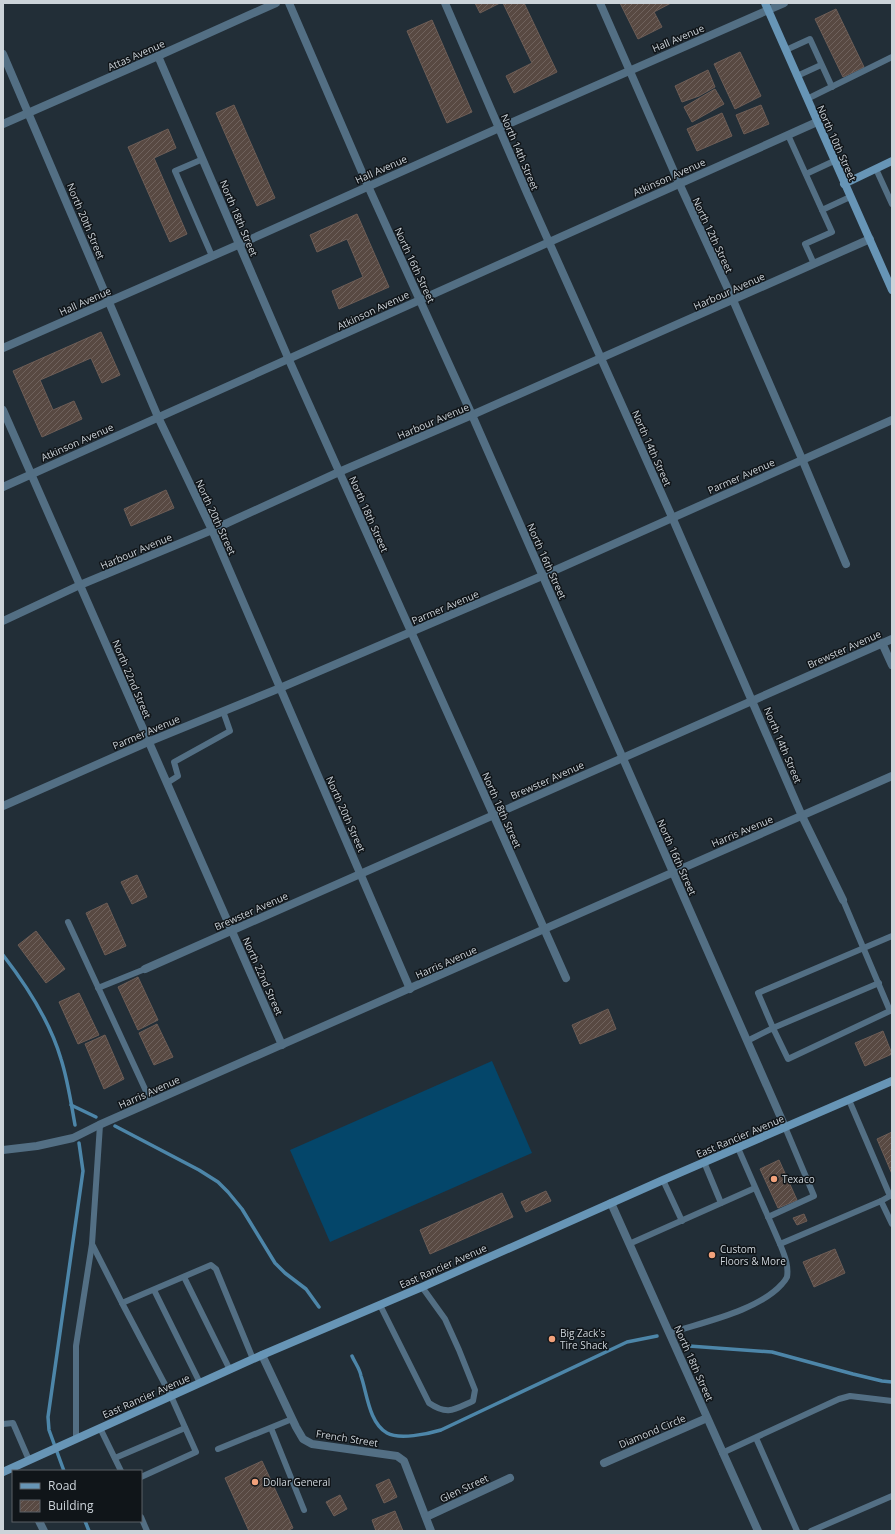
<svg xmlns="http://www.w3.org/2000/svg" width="895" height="1534" viewBox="0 0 895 1534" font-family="'Open Sans',sans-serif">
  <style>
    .pitch { fill: #04466a }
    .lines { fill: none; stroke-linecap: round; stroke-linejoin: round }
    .stream { stroke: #4d86a9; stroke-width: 3.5 }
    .building { fill: url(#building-hatch); stroke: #6d5d56 }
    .lane { stroke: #536f84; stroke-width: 6 }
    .street { stroke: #536f84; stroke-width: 8 }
    .secondary { stroke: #6795b6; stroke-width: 8 }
    .poi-dot { fill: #f1a17b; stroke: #101519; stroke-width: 1.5 }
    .labels { text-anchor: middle; stroke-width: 3; stroke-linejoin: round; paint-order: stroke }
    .street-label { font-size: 10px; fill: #ccd3d9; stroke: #101519 }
    .poi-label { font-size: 10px; fill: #ccd3d9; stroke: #101519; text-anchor: start }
  </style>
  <defs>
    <pattern id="building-hatch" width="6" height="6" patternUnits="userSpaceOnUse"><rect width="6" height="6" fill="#584942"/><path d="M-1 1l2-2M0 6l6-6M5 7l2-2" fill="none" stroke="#6f625d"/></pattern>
  </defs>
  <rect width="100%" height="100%" fill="#222e37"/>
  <path class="pitch" d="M492 1061 532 1153 330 1242 290 1150Z"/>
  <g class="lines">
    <g class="stream">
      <path d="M3 955C27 986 50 1021 61 1059 68 1081 71 1103 75 1125"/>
      <path d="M71 1105 96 1117"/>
      <path d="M115 1126 199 1170 218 1182 228 1192 242 1209 275 1263 285 1273 306 1289 319 1307"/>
      <path d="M689 1346 772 1352 853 1374 882 1381 892 1382"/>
      <path d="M352 1356C355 1363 360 1369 361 1376 367 1393 369 1423 387 1433 399 1440 428 1434 441 1430L627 1342 657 1336"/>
      <path d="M64 1471 49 1430 48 1417 83 1171 79 1143"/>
      <path d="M85 1521 89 1531"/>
    </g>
  </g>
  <g class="building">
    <path d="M475 3H500L480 13Z"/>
    <path d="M503 3H524L557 72 514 93 506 76 532 63Z"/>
    <path d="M620 3H671L654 12 662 27 638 39Z"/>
    <path d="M836 9 864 67 843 77 815 19Z"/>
    <path d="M432 20 472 112 447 123 407 31Z"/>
    <path d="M740 52 761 96 735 109 714 64Z"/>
    <path d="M708 70 715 87 699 96 682 102 675 86Z"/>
    <path d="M715 89 724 104 692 122 684 107Z"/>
    <path d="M234 105 275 198 257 206 216 113Z"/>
    <path d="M761 105 769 124 744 134 736 115Z"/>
    <path d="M722 113 732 136 697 151 687 129Z"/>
    <path d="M168 129 176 148 154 158 187 234 170 242 128 147Z"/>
    <path d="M357 214 389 287 339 309 332 291 363 277 347 239 317 252 310 235Z"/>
    <path d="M101 332 120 375 102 383 91 358 40 380 53 410 74 401 82 419 42 437 13 371Z"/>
    <path d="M166 490 174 508 131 526 124 509Z"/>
    <path d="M137 875 147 897 132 904 121 882Z"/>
    <path d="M107 903 126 946 105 955 86 913Z"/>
    <path d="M36 931 65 969 46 983 18 945Z"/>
    <path d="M138 977 158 1020 138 1030 118 987Z"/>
    <path d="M79 993 99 1035 78 1044 59 1002Z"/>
    <path d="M608 1009 616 1029 580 1044 572 1025Z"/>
    <path d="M157 1024 173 1057 154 1065 139 1033Z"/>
    <path d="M883 1031 892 1054 865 1066 855 1043Z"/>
    <path d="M105 1035 124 1079 104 1089 85 1044Z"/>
    <path d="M892 1132V1174L877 1139Z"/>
    <path d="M779 1160 797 1200 778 1208 760 1169Z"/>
    <path d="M546 1191 551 1201 526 1212 521 1202Z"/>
    <path d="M502 1193 513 1217 430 1254 420 1230Z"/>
    <path d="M804 1214 807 1221 797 1225 793 1218Z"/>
    <path d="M835 1249 845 1273 814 1287 803 1262Z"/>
    <path d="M262 1461 293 1528 287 1531H249L225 1478Z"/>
    <path d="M389 1479 397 1497 384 1503 376 1485Z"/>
    <path d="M340 1495 347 1509 334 1516 326 1502Z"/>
    <path d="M395 1511 403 1531H376L372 1520Z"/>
  </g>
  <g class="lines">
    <g class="lane">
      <path d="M786 50 810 39 832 87"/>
      <path d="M797 76 821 65"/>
      <path d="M807 99 892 57"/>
      <path d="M788 135 822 210 850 197"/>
      <path d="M203 159 175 171 212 256"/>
      <path d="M876 169 892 204"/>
      <path d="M806 174 834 161"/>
      <path d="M814 264 805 244 832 232 822 210"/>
      <path d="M167 783 178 776 174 762 230 731 223 711"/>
      <path d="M843 900 890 1011"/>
      <path d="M68 922 151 1102"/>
      <path d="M879 983 773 1028 758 993 892 936"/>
      <path d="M98 988 145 969"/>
      <path d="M747 1041 773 1028 788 1059 892 1010"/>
      <path d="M849 1100 890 1196 881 1201"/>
      <path d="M100 1125 92 1244 122 1303 211 1265 216 1269 253 1359"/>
      <path d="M738 1148 780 1244 881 1201 892 1224"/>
      <path d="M704 1162 721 1203"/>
      <path d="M663 1180 682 1221"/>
      <path d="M768 1217 814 1196 785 1127"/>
      <path d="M629 1244 755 1188"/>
      <path d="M184 1277 230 1370"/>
      <path d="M154 1290 200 1383"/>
      <path d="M122 1303 171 1396 196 1452 141 1477"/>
      <path d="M380 1305 429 1403C448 1416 455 1409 473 1401L475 1390 459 1350 445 1319 422 1287"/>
      <path d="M670 1333C703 1322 758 1311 782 1284 784 1282 786 1279 787 1277 789 1265 784 1254 780 1244"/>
      <path d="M3 1424 13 1423 29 1460"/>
      <path d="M100 1428 121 1471"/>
      <path d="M271 1428 304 1510"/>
      <path d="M756 1438 797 1531"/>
      <path d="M76 1439V1346L92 1244"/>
      <path d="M218 1449 292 1419"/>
      <path d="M722 1453 839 1399 850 1396 892 1401"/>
      <path d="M115 1458 185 1428"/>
      <path d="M141 1517 147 1531"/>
      <path d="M811 1531 892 1496"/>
    </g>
    <g class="street">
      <path d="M289 3 368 186 472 415 785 1127"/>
      <path d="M445 3 527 193 672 517 802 816 843 900"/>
      <path d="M600 3 679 183 733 300 802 459 846 564"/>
      <path d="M3 54 158 417 212 530 410 989"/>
      <path d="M158 56 289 360 493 814 566 978"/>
      <path d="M3 124 158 56 276 3"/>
      <path d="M3 348 240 244 499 128 784 3"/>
      <path d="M3 410 282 1045"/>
      <path d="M3 487 817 122"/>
      <path d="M3 621 80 585 212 530 339 472 472 415 870 239"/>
      <path d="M882 643 892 665"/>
      <path d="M3 806 148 742 280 688 542 576 892 420"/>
      <path d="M145 969 892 639"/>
      <path d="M3 1150 37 1146 73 1138 99 1125 892 776"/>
      <path d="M611 1203 758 1531"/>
      <path d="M262 1355 296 1427 303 1439 312 1444 397 1456 404 1461 431 1531"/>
      <path d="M604 1463 707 1418"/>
      <path d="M426 1517 510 1478"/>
      <path d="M39 1521 44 1531"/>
    </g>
    <g class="secondary">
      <path d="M765 3 892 290"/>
      <path d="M844 184 892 161"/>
      <path d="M3 1472 262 1355 422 1287 663 1180 892 1081"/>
    </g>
  </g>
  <g class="poi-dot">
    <circle cx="774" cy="1179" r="4"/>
    <circle cx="712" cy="1255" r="4"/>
    <circle cx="552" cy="1339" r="4"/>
    <circle cx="255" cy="1482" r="4"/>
  </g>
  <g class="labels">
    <g class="street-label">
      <text transform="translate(678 38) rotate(-23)" y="4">Hall Avenue</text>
      <text transform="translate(136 55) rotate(-24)" y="4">Attas Avenue</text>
      <text transform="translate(837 143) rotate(66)" y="4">North 10th Street</text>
      <text transform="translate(520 152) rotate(67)" y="4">North 14th Street</text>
      <text transform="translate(381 169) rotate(-24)" y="4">Hall Avenue</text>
      <text transform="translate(669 177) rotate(-24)" y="4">Atkinson Avenue</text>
      <text transform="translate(239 218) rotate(67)" y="4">North 18th Street</text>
      <text transform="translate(86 221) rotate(67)" y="4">North 20th Street</text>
      <text transform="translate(713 235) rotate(65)" y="4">North 12th Street</text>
      <text transform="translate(415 265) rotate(65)" y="4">North 16th Street</text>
      <text transform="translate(729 291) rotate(-24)" y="4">Harbour Avenue</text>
      <text transform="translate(85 301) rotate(-24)" y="4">Hall Avenue</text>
      <text transform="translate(373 310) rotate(-25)" y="4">Atkinson Avenue</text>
      <text transform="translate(433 421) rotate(-23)" y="4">Harbour Avenue</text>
      <text transform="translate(77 442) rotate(-24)" y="4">Atkinson Avenue</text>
      <text transform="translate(652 448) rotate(66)" y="4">North 14th Street</text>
      <text transform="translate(741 476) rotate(-24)" y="4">Parmer Avenue</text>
      <text transform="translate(369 514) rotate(66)" y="4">North 18th Street</text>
      <text transform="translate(216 517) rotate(65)" y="4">North 20th Street</text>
      <text transform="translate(136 551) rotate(-23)" y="4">Harbour Avenue</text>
      <text transform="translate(547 561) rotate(66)" y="4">North 16th Street</text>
      <text transform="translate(445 607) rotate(-23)" y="4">Parmer Avenue</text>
      <text transform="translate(844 649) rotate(-24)" y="4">Brewster Avenue</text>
      <text transform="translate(132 679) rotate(67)" y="4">North 22nd Street</text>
      <text transform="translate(146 732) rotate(-23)" y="4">Parmer Avenue</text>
      <text transform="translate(783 745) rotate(67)" y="4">North 14th Street</text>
      <text transform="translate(547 780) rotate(-24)" y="4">Brewster Avenue</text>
      <text transform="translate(502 810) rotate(66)" y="4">North 18th Street</text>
      <text transform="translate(346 814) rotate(66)" y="4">North 20th Street</text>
      <text transform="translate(742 831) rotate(-23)" y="4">Harris Avenue</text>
      <text transform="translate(677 857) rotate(66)" y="4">North 16th Street</text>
      <text transform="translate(251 911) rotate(-24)" y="4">Brewster Avenue</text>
      <text transform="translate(446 962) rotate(-24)" y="4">Harris Avenue</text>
      <text transform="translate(263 976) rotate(66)" y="4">North 22nd Street</text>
      <text transform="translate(149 1092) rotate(-24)" y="4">Harris Avenue</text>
      <text transform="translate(740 1136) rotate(-23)" y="4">East Rancier Avenue</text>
      <text transform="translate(443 1266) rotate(-24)" y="4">East Rancier Avenue</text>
      <text transform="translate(694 1363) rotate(66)" y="4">North 18th Street</text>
      <text transform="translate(146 1396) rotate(-24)" y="4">East Rancier Avenue</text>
      <text transform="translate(652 1431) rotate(-23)" y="4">Diamond Circle</text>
      <text transform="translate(347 1438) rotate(9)" y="4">French Street</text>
      <text transform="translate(464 1488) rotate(-25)" y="4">Glen Street</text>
    </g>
    <g class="poi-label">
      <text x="782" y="1183">Texaco</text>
      <text x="720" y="1253">Custom<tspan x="720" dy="12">Floors &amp; More</tspan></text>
      <text x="560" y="1337">Big Zack's<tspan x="560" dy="12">Tire Shack</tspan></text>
      <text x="263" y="1486">Dollar General</text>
    </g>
  </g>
  <rect width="895" height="1534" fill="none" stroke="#ccd3d9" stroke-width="8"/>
  <rect x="12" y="1470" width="130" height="52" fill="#101519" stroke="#5b6166"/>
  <rect x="20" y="1483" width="20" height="6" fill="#6795b6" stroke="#5b6166"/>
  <text x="48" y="1490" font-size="12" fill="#ccd3d9">Road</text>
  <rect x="20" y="1500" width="20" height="12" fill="url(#building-hatch)" stroke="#5b6166"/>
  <text x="48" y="1510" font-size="12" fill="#ccd3d9">Building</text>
</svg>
